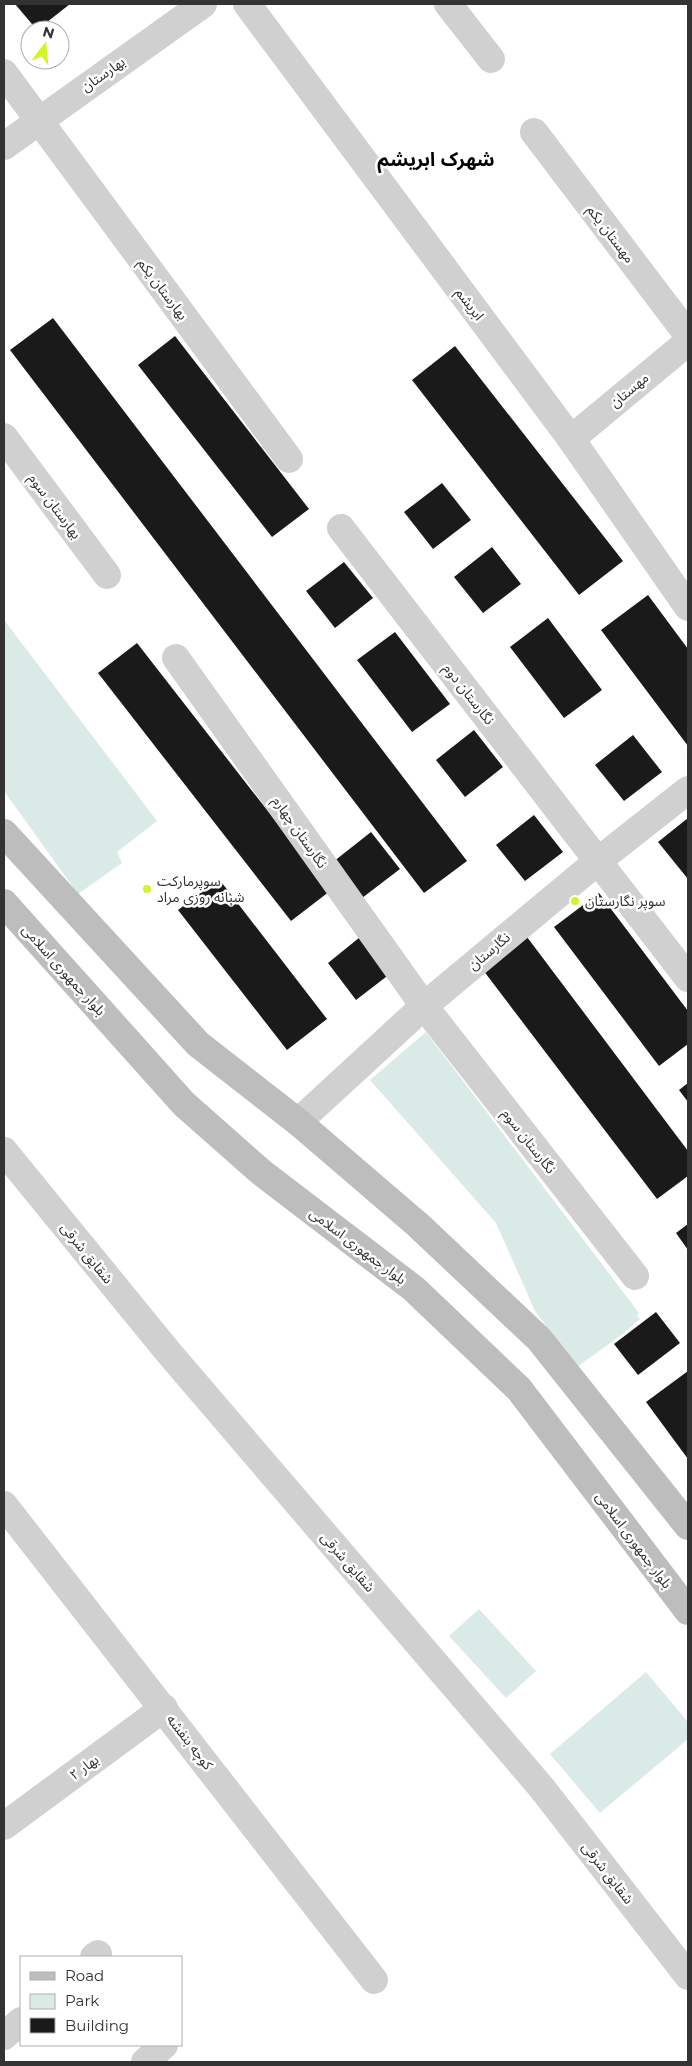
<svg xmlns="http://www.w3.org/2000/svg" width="692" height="2066" viewBox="0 0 692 2066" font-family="Montserrat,'Noto Sans Arabic',sans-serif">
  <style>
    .green { fill: #daebe7 }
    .building { fill: #1a1a1a }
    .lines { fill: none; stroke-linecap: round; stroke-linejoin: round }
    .street { stroke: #d0d0d0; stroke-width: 28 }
    .secondary { stroke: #bdbdbd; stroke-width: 28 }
    .poi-dot { fill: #d1f529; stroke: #fff; stroke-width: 2 }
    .labels { text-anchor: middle; stroke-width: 5; stroke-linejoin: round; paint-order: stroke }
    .street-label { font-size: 14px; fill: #333; stroke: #fff }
    .poi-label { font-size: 14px; fill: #333; stroke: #fff; text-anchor: start }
    .district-label { font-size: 19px; font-weight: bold; fill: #000; stroke: #fff }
  </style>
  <rect width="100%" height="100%" fill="#fff"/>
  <g class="green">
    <path d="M4 620 157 821 117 852 122 863 78 894 4 791Z"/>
    <path d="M426 1032 639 1313 637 1316 640 1319 624 1333 577 1367 535 1311 496 1223 370 1080Z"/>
    <path d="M479 1609 536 1671 506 1698 449 1636Z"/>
    <path d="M646 1672 688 1722V1739L600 1813 550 1754Z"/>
  </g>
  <g class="building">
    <path d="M15 4H70L37 30Z"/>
    <path d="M53 318 467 861 424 893 10 350Z"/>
    <path d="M175 336 309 509 272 537 138 365Z"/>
    <path d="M455 346 623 561 579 595 412 380Z"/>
    <path d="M442 483 471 520 433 549 404 512Z"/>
    <path d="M492 547 521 584 483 613 454 577Z"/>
    <path d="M344 562 373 598 335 628 306 591Z"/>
    <path d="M648 595 688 649V746L601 630Z"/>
    <path d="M548 618 602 690 564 718 510 647Z"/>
    <path d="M395 632 450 704 412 732 357 660Z"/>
    <path d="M137 643 330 891 291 921 98 673Z"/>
    <path d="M474 730 503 767 465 797 436 760Z"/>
    <path d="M633 735 662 772 624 801 595 765Z"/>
    <path d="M534 815 563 852 525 881 496 845Z"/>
    <path d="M688 818V879L658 842Z"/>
    <path d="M371 832 400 869 362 898 333 862Z"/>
    <path d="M219 879 327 1019 287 1050 178 910Z"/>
    <path d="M599 893 688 1011V1044L659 1066 554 927Z"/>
    <path d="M365 933 395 970 356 1000 328 963Z"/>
    <path d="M527 937 688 1151V1176L657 1199 483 970Z"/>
    <path d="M688 1083V1102L679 1090Z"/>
    <path d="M688 1224V1250L676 1233Z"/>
    <path d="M656 1312 680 1343 638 1375 614 1344Z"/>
    <path d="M688 1371V1459L646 1402Z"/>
  </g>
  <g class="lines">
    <g class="street">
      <path d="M247 4 571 439 688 607"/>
      <path d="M448 4 491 59"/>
      <path d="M4 73 289 459"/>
      <path d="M534 132 688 335"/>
      <path d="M4 146 203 4"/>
      <path d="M4 437 107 575"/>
      <path d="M571 439 688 342"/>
      <path d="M341 528 688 978"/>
      <path d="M176 658 424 1006 635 1276"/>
      <path d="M298 1122 424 1006 598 861 688 790"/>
      <path d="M4 1151 169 1353 541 1787 688 1976"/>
      <path d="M4 1505 374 1980"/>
      <path d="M4 1826 164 1708"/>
      <path d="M94 1957 98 1954"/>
      <path d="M4 2036 21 2021"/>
      <path d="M145 2062 164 2045"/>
    </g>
    <g class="secondary">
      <path d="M4 833 198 1044 298 1122 418 1225 539 1339 688 1526"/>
      <path d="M4 903 184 1104 261 1172 414 1289 519 1389 688 1611"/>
    </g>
  </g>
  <g class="poi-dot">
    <circle cx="147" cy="889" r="5"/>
    <circle cx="575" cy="901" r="5"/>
  </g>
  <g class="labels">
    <g class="street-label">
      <text transform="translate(103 74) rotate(-35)" y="5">بهارستان</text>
      <text transform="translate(611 234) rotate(53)" y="5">مهستان یکم</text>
      <text transform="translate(163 289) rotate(53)" y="5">بهارستان یکم</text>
      <text transform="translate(470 304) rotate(53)" y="5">ابریشم</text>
      <text transform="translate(629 390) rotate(-40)" y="5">مهستان</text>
      <text transform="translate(55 506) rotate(53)" y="5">بهارستان سوم</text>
      <text transform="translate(469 694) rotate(52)" y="5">نگارستان دوم</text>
      <text transform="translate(300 832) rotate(55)" y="5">نگارستان چهارم</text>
      <text transform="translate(489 951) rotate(-40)" y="5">نگارستان</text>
      <text transform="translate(64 970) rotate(48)" y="5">بلوار جمهوری اسلامی</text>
      <text transform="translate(529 1141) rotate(52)" y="5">نگارستان سوم</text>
      <text transform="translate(358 1246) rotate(37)" y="5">بلوار جمهوری اسلامی</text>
      <text transform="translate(87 1253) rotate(51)" y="5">شقایق شرقی</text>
      <text transform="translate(634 1540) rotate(53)" y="5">بلوار جمهوری اسلامی</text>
      <text transform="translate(348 1562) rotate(49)" y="5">شقایق شرقی</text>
      <text transform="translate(190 1742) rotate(52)" y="5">کوچه بنفشه</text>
      <text transform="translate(84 1767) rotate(-36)" y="5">بهار ۲</text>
      <text transform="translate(608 1873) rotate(52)" y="5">شقایق شرقی</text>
    </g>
    <g class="poi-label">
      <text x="157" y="886">سوپرمارکت<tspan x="157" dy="16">شبانه روزی مراد</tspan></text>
      <text x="585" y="906">سوپر نگارستان</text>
    </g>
    <g class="district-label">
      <text x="436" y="166">شهرک ابریشم</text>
    </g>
  </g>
  <rect width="692" height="2066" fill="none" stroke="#333333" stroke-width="10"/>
  <rect x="20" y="1956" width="162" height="90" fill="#ffffff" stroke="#adadad"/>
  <rect x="30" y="1972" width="25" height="8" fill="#bdbdbd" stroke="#adadad"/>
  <text x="65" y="1981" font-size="15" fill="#333333">Road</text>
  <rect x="30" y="1994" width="25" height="15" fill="#daebe7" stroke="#adadad"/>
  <text x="65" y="2006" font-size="15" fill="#333333">Park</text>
  <rect x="30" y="2018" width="25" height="15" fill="#1a1a1a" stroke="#adadad"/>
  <text x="65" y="2031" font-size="15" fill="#333333">Building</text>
  <g transform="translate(45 45) rotate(16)"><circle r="24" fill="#ffffff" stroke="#adadad"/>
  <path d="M0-4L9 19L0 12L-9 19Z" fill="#d1f529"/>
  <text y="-8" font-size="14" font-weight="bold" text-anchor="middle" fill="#333333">N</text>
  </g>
</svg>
